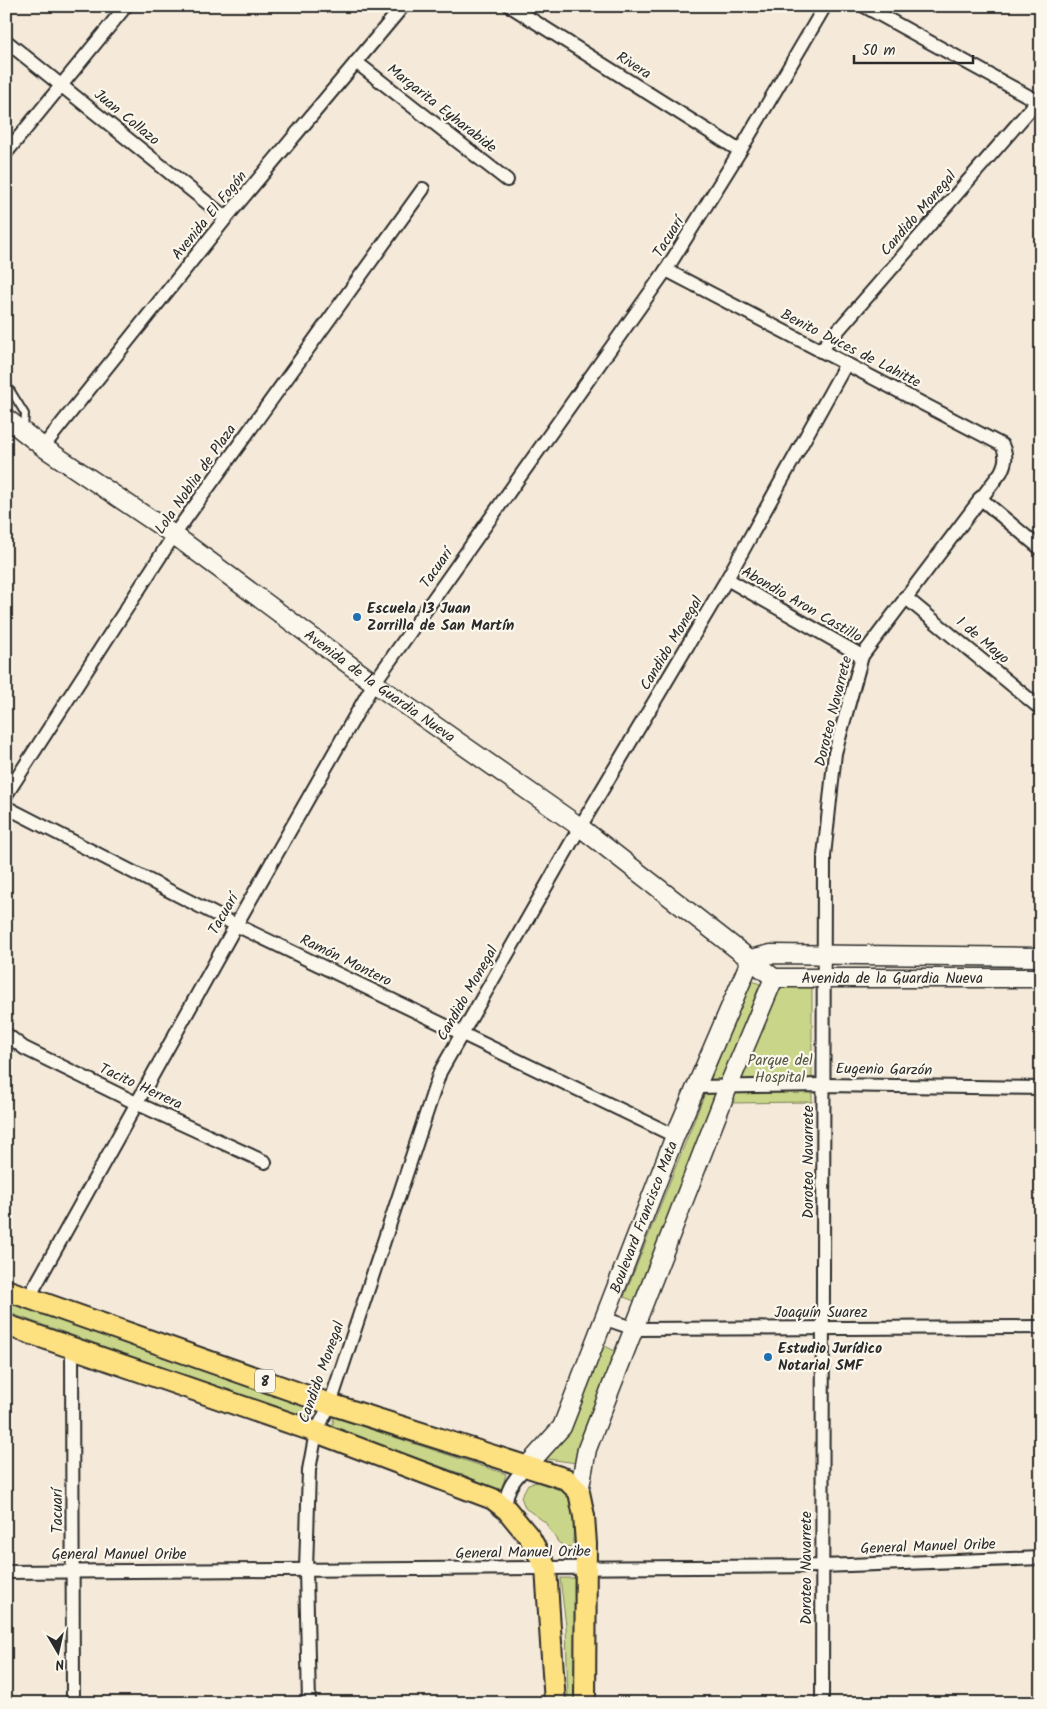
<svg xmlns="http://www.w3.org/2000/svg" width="1047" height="1709" viewBox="0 0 1047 1709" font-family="Kalam,sans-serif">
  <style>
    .green { fill: #c9d588; stroke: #7a805a }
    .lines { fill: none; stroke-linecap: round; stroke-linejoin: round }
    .lane-casing { stroke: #2b2b2b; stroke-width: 10 }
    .street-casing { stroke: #2b2b2b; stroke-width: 16 }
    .secondary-casing { stroke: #2b2b2b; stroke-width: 21 }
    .primary-casing { stroke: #2b2b2b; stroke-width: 24 }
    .lane { stroke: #fbf7ec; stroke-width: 6 }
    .street { stroke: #fbf7ec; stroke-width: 12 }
    .secondary { stroke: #fbf7ec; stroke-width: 18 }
    .primary { stroke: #fde080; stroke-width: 20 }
    .poi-dot { fill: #1f6fb2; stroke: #fbf7ec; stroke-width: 2 }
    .labels { text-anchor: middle; stroke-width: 4.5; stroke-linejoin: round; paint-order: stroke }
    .shield { fill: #fbf7ec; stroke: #696865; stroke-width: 1 }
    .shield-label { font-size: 14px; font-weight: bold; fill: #2b2b2b }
    .street-label { font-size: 15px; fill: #2b2b2b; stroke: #fbf7ec }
    .poi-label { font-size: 15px; font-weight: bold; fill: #2b2b2b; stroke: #fbf7ec; text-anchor: start }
    .park-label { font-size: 15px; fill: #525642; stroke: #fbf7ec }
  </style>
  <rect width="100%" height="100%" fill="#f5ead9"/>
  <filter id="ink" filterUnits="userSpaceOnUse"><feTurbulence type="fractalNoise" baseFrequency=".02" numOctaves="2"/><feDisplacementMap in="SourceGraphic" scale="10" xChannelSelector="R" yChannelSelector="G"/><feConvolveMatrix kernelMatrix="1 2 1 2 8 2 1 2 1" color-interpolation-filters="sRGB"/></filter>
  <g filter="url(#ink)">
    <g class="green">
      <path d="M750 980 760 984 634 1301 624 1297Z"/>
      <path d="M779 987H812V1102L730 1103Z"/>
      <path d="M6 1301 313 1409 310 1419 6 1312Z"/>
      <path d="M603 1345 615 1351 582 1435 577 1463 540 1458 570 1431Z"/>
      <path d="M334 1417 506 1474 501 1492 459 1473 332 1428Z"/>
      <path d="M537 1482 568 1493 574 1506 573 1544 570 1547 564 1546 558 1542 545 1522 525 1508 521 1497 528 1484Z"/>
      <path d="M560 1578H574L576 1703H568L566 1626Z"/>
    </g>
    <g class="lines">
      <defs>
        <path id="lane" d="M6 383 25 414 24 428"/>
        <g id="street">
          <path d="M510 6 740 151"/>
          <path d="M864 6 1037 101"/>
          <path d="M6 41 226 218"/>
          <path d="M356 62 507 180"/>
          <path d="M6 153 126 6"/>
          <path d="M666 270 1002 445C1007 455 1006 462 1001 472L862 656 835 753 824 856 822 1703"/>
          <path d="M820 351 1041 97"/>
          <path d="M43 447 226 218 403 6"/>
          <path d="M980 498 1041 549"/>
          <path d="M727 579 862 656"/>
          <path d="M905 597 1041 709"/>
          <path d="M6 795 174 535 423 189"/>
          <path d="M6 807 236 925 675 1136"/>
          <path d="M6 1034 24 1048 136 1103 265 1162"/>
          <path d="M696 1087 824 1085 1041 1088"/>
          <path d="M29 1297 236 925 374 683 666 270 740 151 825 6"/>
          <path d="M603 1318 635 1329 1041 1327"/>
          <path d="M72 1349 73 1703"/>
          <path d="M507 1510C503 1492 514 1479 526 1467"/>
          <path d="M6 1572 822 1566 1041 1558"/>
          <path d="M309 1703 306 1570 309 1470 316 1432 330 1404 440 1072 580 827 727 579 846 364"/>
        </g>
        <g id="secondary">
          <path id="s1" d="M6 418 43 447 174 535 374 683 580 827 774 978H1041"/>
          <path d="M751 959 771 954 1041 957"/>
          <path id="s2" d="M526 1467 562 1427 675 1136 751 959"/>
          <path d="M579 1492 587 1449 728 1087 774 978"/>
        </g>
        <g id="primary">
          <path d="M6 1290 330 1404 566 1479 579 1492 584 1516 586 1544 585 1703"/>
          <path d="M6 1325 316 1432 493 1499 507 1510 530 1538 546 1568 555 1703"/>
        </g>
      </defs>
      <use href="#lane" class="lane-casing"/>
      <use href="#street" class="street-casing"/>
      <use href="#secondary" class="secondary-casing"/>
      <use href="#primary" class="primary-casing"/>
      <use href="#lane" class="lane"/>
      <use href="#street" class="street"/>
      <use href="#secondary" class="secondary"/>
      <use href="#primary" class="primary"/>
    </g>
  </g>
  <g class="poi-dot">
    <circle cx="357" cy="617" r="5"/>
    <circle cx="768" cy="1357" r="5"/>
  </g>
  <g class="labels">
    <rect class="shield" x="255" y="1369.5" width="20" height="23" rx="4"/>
    <g class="shield-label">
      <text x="265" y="1386">8</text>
    </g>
    <g class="street-label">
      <text transform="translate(634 65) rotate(32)" y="5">Rivera</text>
      <text transform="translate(442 108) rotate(38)" y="5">Margarita Eyharabide</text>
      <text transform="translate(127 117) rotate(39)" y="5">Juan Collazo</text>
      <text transform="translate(918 213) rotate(-49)" y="5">Candido Monegal</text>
      <text transform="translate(209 215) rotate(-51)" y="5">Avenida El Fogón</text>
      <text transform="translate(668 237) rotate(-58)" y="5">Tacuarí</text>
      <text transform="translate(851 348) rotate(27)" y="5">Benito Duces de Lahitte</text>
      <text transform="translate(195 479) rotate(-55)" y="5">Lola Noblia de Plaza</text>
      <text transform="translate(436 568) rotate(-55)" y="5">Tacuarí</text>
      <text transform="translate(802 604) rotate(30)" y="5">Abondio Aron Castillo</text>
      <text transform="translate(983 640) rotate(40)" y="5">1 de Mayo</text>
      <text transform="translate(671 643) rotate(-59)" y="5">Candido Monegal</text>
      <text dy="5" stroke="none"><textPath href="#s1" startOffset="460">Avenida de la Guardia Nueva</textPath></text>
      <text transform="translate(833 711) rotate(-76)" y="5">Doroteo Navarrete</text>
      <text transform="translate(223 914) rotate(-60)" y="5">Tacuarí</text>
      <text transform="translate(346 960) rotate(26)" y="5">Ramón Montero</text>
      <text dy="5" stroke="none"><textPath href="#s1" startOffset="1069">Avenida de la Guardia Nueva</textPath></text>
      <text transform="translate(467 993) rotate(-60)" y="5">Candido Monegal</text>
      <text transform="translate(884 1069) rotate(1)" y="5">Eugenio Garzón</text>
      <text transform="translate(141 1086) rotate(25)" y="5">Tacito Herrera</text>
      <text transform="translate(808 1162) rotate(-90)" y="5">Doroteo Navarrete</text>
      <text dy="5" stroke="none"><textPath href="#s2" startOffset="279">Boulevard Francisco Mata</textPath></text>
      <text x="821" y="1317">Joaquín Suarez</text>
      <text transform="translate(321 1372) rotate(-70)" y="5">Candido Monegal</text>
      <text transform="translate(57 1511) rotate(-90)" y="5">Tacuarí</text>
      <text transform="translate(928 1546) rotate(-2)" y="5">General Manuel Oribe</text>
      <text transform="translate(523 1552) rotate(-1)" y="5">General Manuel Oribe</text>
      <text x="119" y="1559">General Manuel Oribe</text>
      <text transform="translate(806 1568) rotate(-90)" y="5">Doroteo Navarrete</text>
    </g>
    <g class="poi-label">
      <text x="367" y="613">Escuela 13 Juan<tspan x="367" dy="17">Zorrilla de San Martín</tspan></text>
      <text x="778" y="1353">Estudio Jurídico<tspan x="778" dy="17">Notarial SMF</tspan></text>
    </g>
    <g class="park-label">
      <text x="780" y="1065">Parque del<tspan x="780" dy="17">Hospital</tspan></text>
    </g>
  </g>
  <rect width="1047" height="1709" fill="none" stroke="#fbf7ec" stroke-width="25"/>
  <rect x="12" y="12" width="1022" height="1684" fill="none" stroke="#2b2b2b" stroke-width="2" filter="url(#ink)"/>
  <g transform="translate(58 1652) rotate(171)" stroke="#fbf7ec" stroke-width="4" paint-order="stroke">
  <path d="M0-4L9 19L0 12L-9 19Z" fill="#2b2b2b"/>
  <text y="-8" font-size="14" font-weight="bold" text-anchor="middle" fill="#2b2b2b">N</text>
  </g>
  <path d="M854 55v8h119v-8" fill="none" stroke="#2b2b2b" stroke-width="2.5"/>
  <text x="862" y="55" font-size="15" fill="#2b2b2b" stroke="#fbf7ec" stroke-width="4" paint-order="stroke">50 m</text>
</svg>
